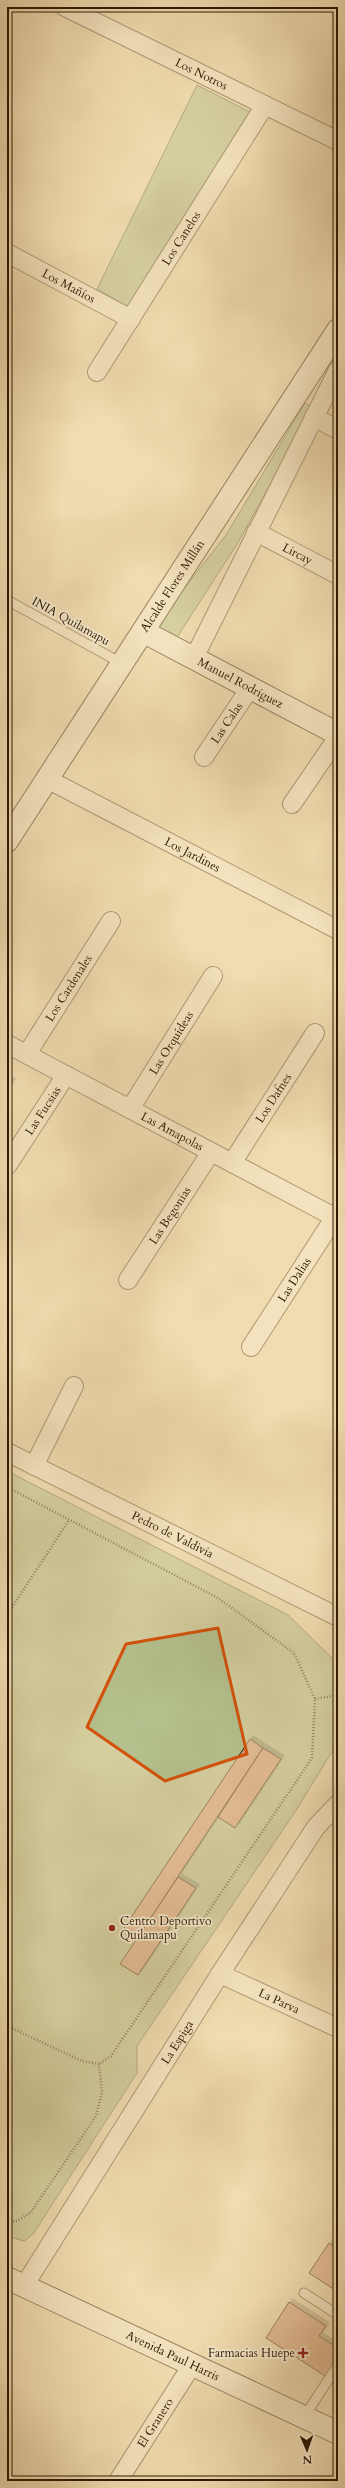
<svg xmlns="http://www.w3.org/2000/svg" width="345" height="2488" viewBox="0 0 345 2488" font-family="Cardo,serif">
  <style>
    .green { fill: #b5c28e; stroke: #706d47 }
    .building { fill: #d89975; stroke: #2c1800; filter: url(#shadow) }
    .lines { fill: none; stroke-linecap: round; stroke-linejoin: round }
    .lane-casing { stroke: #5d492c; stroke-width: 11 }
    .street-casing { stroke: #5d492c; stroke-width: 20 }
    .secondary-casing { stroke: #2c1800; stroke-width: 24 }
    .path { stroke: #2c1800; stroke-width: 2.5; stroke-dasharray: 1 2; stroke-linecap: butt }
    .lane { stroke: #f5e8cc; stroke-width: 9 }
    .street { stroke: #f5e8cc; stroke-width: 18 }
    .secondary { stroke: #f5e8cc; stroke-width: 22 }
    .marked { fill: none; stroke: #d5520b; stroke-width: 3; stroke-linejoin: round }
    .poi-dot { fill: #8f2418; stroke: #f5e8cc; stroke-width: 1.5 }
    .labels { text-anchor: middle; stroke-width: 3.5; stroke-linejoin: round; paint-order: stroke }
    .street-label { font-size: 12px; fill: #2c1800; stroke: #f5e8cc }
    .poi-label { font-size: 12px; fill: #2c1800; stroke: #f5e8cc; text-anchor: start }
  </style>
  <defs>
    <filter id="shadow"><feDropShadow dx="3.5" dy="-3.5" stdDeviation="0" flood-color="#0004"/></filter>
  </defs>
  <rect width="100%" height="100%" fill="#f0dcb0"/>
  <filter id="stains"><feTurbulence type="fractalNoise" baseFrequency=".005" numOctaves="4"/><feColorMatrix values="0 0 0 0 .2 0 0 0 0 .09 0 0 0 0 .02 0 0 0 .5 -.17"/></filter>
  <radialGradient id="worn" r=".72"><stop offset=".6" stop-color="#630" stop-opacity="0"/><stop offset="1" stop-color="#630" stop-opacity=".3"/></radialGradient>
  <g class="green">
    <path d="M197 85 250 112 130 308 97 289Z"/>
    <path d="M305 403 313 407 239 541 176 639 153 628 226 535Z"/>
    <path d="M7 1471 288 1615 338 1664V1742L297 1809 137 2046V2073L33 2234 24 2241 7 2236Z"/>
  </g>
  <g class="building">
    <path d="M7 1079 12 1082 7 1091Z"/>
    <path d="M250 1739 263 1748 138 1937 124 1928Z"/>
    <path d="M263 1748 281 1759 235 1828 218 1817Z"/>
    <path d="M178 1877 196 1888 138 1975 120 1964Z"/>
    <path d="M329 2243 338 2249V2292L309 2273Z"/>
    <path d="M289 2302 326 2326 319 2336 338 2348V2361L327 2377 266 2338Z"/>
  </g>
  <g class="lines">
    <defs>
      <g id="lane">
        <path d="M7 600 123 664"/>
        <path d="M304 2293 338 2315"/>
        <path d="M304 2417 338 2365"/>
      </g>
      <g id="street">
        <path id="s1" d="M65 7 338 141"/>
        <path id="s2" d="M7 253 131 319"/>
        <path id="s3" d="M97 372 265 105"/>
        <path d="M314 417 338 430"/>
        <path id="s4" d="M256 532 338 575"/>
        <path d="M194 658 338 370"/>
        <path id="s5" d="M204 757 250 688"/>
        <path id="s6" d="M47 779 338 930"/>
        <path d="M292 804 338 737"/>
        <path id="s7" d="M7 1044 338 1219"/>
        <path id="s8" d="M27 1054 111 921"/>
        <path id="s9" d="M130 1109 213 976"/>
        <path id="s10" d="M232 1163 315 1033"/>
        <path id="s11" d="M7 1166 66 1075"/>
        <path id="s12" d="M128 1280 211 1152"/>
        <path id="s13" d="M251 1347 338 1212"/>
        <path id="s14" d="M7 1452 338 1617"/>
        <path d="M34 1466 74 1386"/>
        <path id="s15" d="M220 1974 338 2028"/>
        <path id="s16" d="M24 2286 220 1974 316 1827 338 1804"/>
        <path id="s17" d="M118 2481 192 2365"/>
      </g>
      <g id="secondary">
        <path id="s18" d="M144 632 338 734"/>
        <path id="s19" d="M7 841 338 330"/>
        <path id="s20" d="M7 2278 338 2433"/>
      </g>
    </defs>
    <use href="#lane" class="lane-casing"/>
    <use href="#street" class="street-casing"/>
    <use href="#secondary" class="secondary-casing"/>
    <g class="path">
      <path d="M7 1487 218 1598 294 1653 315 1699 312 1758 111 2056 99 2064 82 2061 7 2026"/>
      <path d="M7 1615 69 1520"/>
      <path d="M315 1699 338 1695"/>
      <path d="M7 2222 17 2221 31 2212 96 2116 102 2092 99 2064"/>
    </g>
    <use href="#lane" class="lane"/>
    <use href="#street" class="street"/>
    <use href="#secondary" class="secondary"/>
  </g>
  <path d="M0 0H345V2488H0ZM218 1628 247 1754 165 1781 87 1727 126 1644Z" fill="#f0dcb0" fill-opacity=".55" fill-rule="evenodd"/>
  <path class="marked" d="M218 1628 247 1754 165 1781 87 1727 126 1644Z"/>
  <g class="poi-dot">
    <circle cx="112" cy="1928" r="4"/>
    <path d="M301 2347h4v4h4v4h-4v4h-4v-4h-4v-4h4z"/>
  </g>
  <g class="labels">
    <g class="street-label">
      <text dy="4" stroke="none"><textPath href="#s1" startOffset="152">Los Notros</textPath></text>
      <text dy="4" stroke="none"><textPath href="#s3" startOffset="158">Los Canelos</textPath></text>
      <text dy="4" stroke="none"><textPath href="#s2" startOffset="70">Los Mañíos</textPath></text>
      <text dy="4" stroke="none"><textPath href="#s4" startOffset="47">Lircay</textPath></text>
      <text dy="4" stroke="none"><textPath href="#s19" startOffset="304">Alcalde Flores Millán</textPath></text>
      <text transform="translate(71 621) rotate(29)" y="4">INIA Quilamapu</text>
      <text dy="4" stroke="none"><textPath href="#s18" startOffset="109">Manuel Rodríguez</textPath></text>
      <text dy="4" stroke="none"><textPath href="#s5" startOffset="41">Las Calas</textPath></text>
      <text dy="4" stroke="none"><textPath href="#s6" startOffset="164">Los Jardines</textPath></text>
      <text dy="4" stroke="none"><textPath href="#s8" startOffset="78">Los Cardenales</textPath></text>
      <text dy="4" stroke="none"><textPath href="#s9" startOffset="78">Las Orquídeas</textPath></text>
      <text dy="4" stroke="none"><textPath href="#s10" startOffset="77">Los Dafnes</textPath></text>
      <text dy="4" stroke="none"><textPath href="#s11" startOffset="66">Las Fucsias</textPath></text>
      <text dy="4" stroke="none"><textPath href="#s7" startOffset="187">Las Amapolas</textPath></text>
      <text dy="4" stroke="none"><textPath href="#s12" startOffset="77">Las Begonias</textPath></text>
      <text dy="4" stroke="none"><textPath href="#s13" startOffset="80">Las Dalias</textPath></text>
      <text dy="4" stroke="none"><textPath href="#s14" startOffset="185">Pedro de Valdivia</textPath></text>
      <text dy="4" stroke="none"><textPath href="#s15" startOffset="65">La Parva</textPath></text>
      <text dy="4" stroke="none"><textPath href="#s16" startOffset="288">La Espiga</textPath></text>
      <text dy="4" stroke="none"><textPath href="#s20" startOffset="183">Avenida Paul Harris</textPath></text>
      <text dy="4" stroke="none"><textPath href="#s17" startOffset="69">El Granero</textPath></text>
    </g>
    <g class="poi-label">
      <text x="120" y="1925">Centro Deportivo<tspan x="120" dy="14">Quilamapu</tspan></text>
      <text x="295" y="2357" text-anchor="end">Farmacias Huepe</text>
    </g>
  </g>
  <rect width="345" height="2488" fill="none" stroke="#f0dcb0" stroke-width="24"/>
  <rect x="8" y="8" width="329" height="2472" fill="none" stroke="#2c1800" stroke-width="2"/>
  <rect x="12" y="12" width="321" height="2464" fill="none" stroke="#2c1800"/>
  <g transform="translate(307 2450) rotate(178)" stroke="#f5e8cc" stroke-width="3" paint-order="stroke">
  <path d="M0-3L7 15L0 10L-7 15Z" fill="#2c1800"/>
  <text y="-6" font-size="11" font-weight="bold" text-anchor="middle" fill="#2c1800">N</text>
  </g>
  <rect width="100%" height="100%" filter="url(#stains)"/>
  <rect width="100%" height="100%" fill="url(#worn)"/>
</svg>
